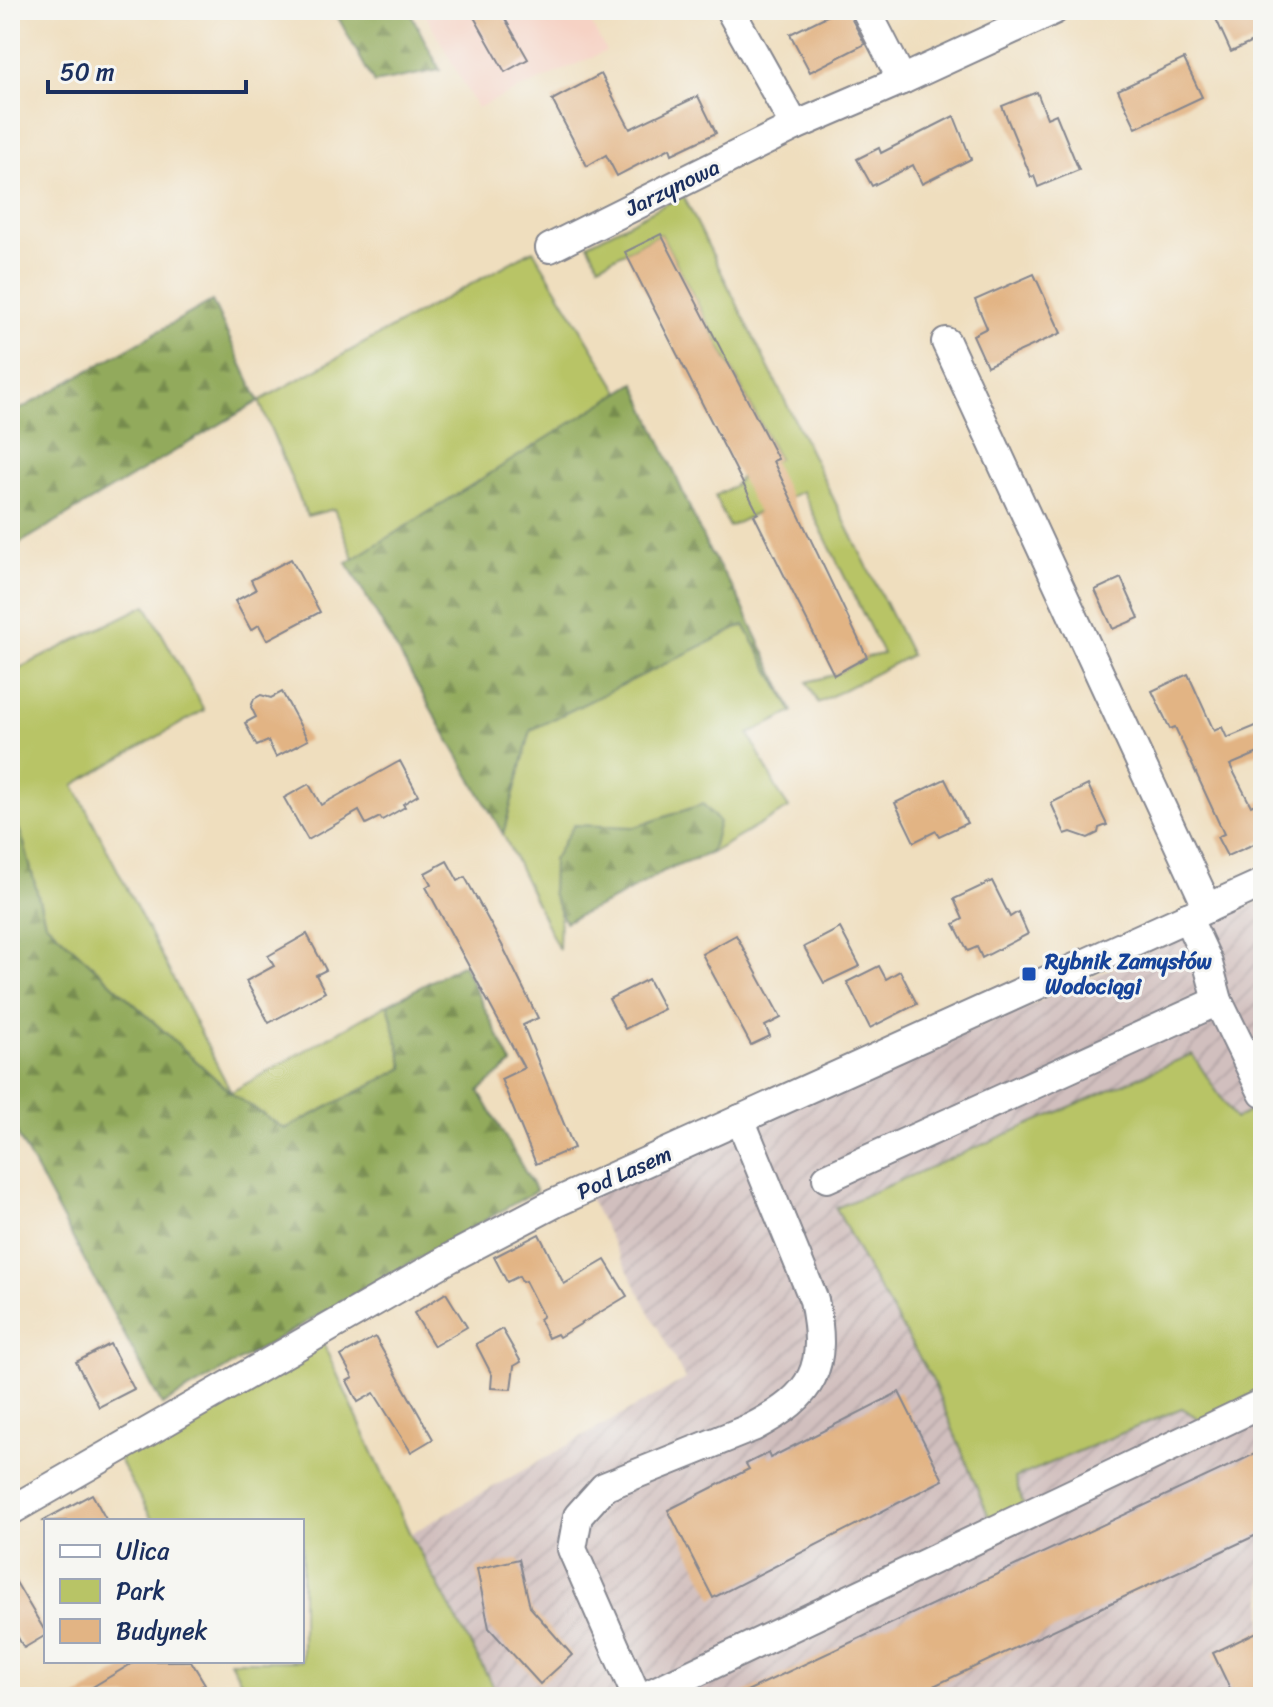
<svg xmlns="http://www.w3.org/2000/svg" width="1273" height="1707" viewBox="0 0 1273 1707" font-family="Sriracha,sans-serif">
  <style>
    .built { fill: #f6d2c4 }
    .industrial { fill: url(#industrial-furrows) }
    .green { fill: #b8c466; stroke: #6a7a62; stroke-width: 2 }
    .forest { fill: url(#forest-firs); stroke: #566c5c; stroke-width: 2 }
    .building { fill: #e2b484 }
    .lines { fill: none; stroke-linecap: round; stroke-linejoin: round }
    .minor-casing { stroke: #85868e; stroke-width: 32 }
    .minor { stroke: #fff; stroke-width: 28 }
    .transit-dot { fill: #1a4fb4; stroke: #f6f6f2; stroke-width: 3 }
    .labels { text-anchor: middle; stroke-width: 6; stroke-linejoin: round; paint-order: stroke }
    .street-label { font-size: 22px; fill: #1b2f5e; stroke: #f6f6f2 }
    .transit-label { font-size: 22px; font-weight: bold; fill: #164399; stroke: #f6f6f2; text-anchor: start }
  </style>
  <defs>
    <pattern id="industrial-furrows" width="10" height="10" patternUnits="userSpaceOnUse" patternTransform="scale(2)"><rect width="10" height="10" fill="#d1bfbe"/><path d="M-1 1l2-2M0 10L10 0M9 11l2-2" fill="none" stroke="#b3a4a6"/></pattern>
    <pattern id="forest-firs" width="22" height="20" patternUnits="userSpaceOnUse" patternTransform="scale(2)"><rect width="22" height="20" fill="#92aa5b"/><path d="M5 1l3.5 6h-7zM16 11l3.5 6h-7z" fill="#768b4e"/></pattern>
  </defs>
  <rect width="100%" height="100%" fill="#f6f6f2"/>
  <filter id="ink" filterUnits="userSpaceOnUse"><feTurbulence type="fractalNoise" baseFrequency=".0125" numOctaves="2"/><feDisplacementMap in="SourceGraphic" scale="16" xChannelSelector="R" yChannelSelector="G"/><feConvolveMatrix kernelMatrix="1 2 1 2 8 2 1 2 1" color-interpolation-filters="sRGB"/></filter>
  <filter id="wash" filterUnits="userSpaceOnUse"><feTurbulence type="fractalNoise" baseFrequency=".006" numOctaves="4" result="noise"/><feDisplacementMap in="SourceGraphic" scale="32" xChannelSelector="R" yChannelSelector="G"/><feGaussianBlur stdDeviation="1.8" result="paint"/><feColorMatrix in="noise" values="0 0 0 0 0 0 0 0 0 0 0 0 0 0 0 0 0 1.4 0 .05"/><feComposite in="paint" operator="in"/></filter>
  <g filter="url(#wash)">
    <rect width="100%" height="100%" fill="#efdebe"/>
    <path class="built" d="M423 10H584L606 51 477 108Z"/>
    <path class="industrial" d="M1263 900V1697H499L410 1534 685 1379 584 1188 1031 1005Z"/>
    <g class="green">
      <path d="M683 195 911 655 818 703 807 682 834 675 867 657 883 654 802 491 729 527 715 496 734 486 740 478 778 458 661 234 599 265 588 244Z"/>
      <path d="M533 250 620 393 354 559 334 509 307 516 259 401Z"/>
      <path d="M146 605 204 710 74 785 231 1092 388 1004 404 1068 285 1129 231 1093 45 922 24 843 10 805V661L16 670Z"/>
      <path d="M744 625 793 712 749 734 779 793 789 808 711 853 560 911 559 950 503 834 533 721 654 668Z"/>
      <path d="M1192 1054 1235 1119 1263 1104V1389L1202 1421 1182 1408 1015 1478 1024 1507 991 1522 932 1379 868 1270 836 1208Z"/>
      <path d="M323 1343 410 1534 499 1697H250L230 1661H302V1521H153L118 1458Z"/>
    </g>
    <g class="forest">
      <path d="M334 10H409L440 70 374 83Z"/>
      <path d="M212 301 259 401 10 549V415Z"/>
      <path d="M635 383 707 547 737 595 793 712 744 625 531 730 503 834 347 563Z"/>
      <path d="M703 804 719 822 711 853 671 867 615 899 565 922 552 893 553 860 574 825 635 827Z"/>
      <path d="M10 805 24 843 45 922 231 1093 285 1129 404 1068 388 1004 463 964 512 1064 479 1091 536 1191 162 1405 10 1121Z"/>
    </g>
    <g id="blocks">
      <g class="building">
        <path d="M470 10H500L528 59 505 72Z"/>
        <path d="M839 10H849L851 18 865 44 810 72 790 34Z"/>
        <path d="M1212 10H1263V37L1231 52Z"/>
        <path d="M1184 59 1202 97 1136 128 1118 90Z"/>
        <path d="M601 74 630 129 698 96 716 133 672 154 670 148 617 176 606 155 587 166 552 100Z"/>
        <path d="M1037 92 1047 118 1056 114 1079 170 1038 187 1034 176 1031 177 1002 106Z"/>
        <path d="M954 116 971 159 922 184 913 165 872 186 857 159 879 148 881 153Z"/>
        <path d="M661 234 778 459 773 461 867 657 834 675 754 515 758 513 625 252Z"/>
        <path d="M1034 274 1061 333 987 366 973 335 987 328 975 300Z"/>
        <path d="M291 559 320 612 267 640 259 625 251 630 235 601 256 590 251 580Z"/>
        <path d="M1121 578 1139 618 1113 629 1095 590Z"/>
        <path d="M1188 674 1214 731 1222 727 1227 738 1263 723V751L1230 765 1251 806 1263 800V840L1227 856 1217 837 1224 834 1175 727 1170 729 1152 691Z"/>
        <path d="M282 692 308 740 276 757 268 741 257 746 245 723 256 717 251 707 254 699 261 695 271 698Z"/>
        <path d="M400 761 418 795 403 804 405 807 382 820 380 817 366 824 359 811 308 840 284 798 309 784 321 805Z"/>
        <path d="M945 779 967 823 939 836 936 831 914 842 895 803Z"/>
        <path d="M1088 785 1107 825 1099 828 1098 833 1088 838 1071 832 1065 834 1051 803Z"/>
        <path d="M447 861 458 881 465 877 502 945 538 1018 523 1025 574 1148 536 1164 501 1079 524 1068 426 887 431 884 425 873Z"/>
        <path d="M992 881 1010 917 1018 912 1028 934 982 958 977 947 968 951 954 924 963 919 954 899Z"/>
        <path d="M840 928 860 966 824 983 804 947Z"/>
        <path d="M307 934 326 970 316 975 325 992 269 1023 246 981 274 966 268 956Z"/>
        <path d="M736 935 781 1018 765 1026 770 1036 751 1045 702 954Z"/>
        <path d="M879 966 886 979 900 971 917 1004 870 1028 847 982Z"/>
        <path d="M648 979 664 1009 625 1029 609 999Z"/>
        <path d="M539 1234 564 1284 605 1260 627 1296 559 1337 557 1334 548 1338 539 1319 543 1316 525 1281 522 1282 519 1276 507 1282 494 1257Z"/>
        <path d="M446 1293 467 1327 434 1346 414 1313Z"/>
        <path d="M502 1329 521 1362 514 1366 511 1389 491 1388 492 1375 476 1344Z"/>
        <path d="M375 1337 433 1439 411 1452 374 1393 358 1402 347 1381 353 1378 341 1356Z"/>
        <path d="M110 1344 134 1389 99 1407 76 1362Z"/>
        <path d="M899 1392 943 1480 713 1598 668 1510 749 1469 746 1464 768 1453 770 1458Z"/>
        <path d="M1263 1450V1532L910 1697H734Z"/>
        <path d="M92 1494 107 1521H42Z"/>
        <path d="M519 1559 530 1607 572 1655 540 1684 489 1628 477 1569Z"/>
        <path d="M10 1572 46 1633V1635L24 1648 10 1624Z"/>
        <path d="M1263 1629V1697H1234L1213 1653Z"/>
        <path d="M136 1661H191L205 1684 183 1697H76Z"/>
      </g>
    </g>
  </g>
  <g filter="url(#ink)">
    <use href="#blocks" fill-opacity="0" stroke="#85868e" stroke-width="2"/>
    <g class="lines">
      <defs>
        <g id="minor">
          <path d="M730 10 795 126"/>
          <path d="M866 10 902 80"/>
          <path d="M550 248 795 126 902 80 1054 10"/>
          <path d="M946 342 1208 908"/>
          <path d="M1187 917 1207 960 1218 1001 1263 1093"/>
          <path d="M827 1178 1218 1001"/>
          <path d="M10 1511 450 1258 555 1203 1263 883"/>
          <path d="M637 1697 572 1549 578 1516 604 1487 753 1427C814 1395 828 1368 814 1300L740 1119"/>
          <path d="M644 1697 1263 1403"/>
        </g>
      </defs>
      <use href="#minor" class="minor-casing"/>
      <use href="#minor" class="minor"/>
    </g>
  </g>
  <rect class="transit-dot" x="1021" y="966" width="16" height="16" rx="4"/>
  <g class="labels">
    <g class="street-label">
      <text transform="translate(672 187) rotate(-26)" y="8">Jarzynowa</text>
      <text transform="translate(624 1172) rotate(-24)" y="8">Pod Lasem</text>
    </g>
    <g class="transit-label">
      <text x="1045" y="969">Rybnik Zamysłów<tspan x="1045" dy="25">Wodociągi</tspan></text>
    </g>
  </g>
  <rect width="1273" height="1707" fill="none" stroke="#f6f6f2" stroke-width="40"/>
  <rect x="44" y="1519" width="260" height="144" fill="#f6f6f2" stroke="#9ea6b7" stroke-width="2"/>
  <rect x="60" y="1545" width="40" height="12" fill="#ffffff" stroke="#9ea6b7" stroke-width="2"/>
  <text x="116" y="1559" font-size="24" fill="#1b2f5e">Ulica</text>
  <rect x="60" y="1579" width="40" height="24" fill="#b8c466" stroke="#9ea6b7" stroke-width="2"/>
  <text x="116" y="1599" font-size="24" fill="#1b2f5e">Park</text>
  <rect x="60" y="1619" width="40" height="24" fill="#e2b484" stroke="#9ea6b7" stroke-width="2"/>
  <text x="116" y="1639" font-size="24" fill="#1b2f5e">Budynek</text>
  <path d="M48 80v12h198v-12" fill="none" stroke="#1b2f5e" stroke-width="4"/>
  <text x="60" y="80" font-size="24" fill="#1b2f5e" stroke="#f6f6f2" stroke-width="6" paint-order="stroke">50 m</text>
</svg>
